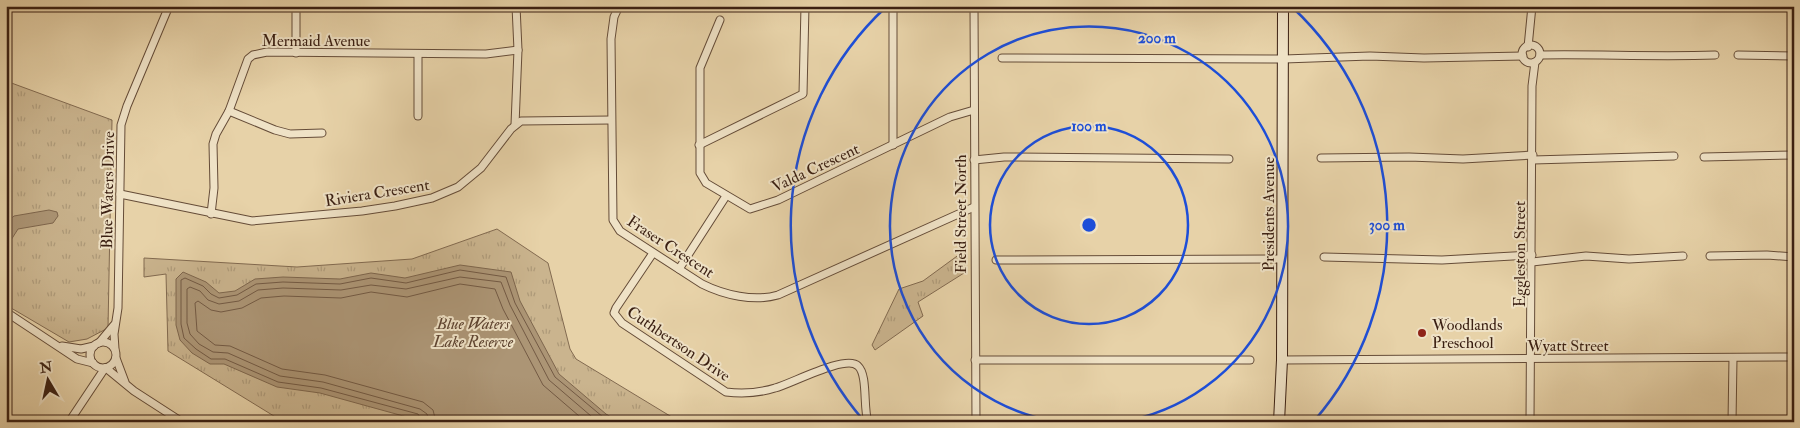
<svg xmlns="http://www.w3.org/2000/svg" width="1800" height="428" viewBox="0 0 1800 428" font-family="'IM FELL Double Pica',serif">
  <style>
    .park { fill: url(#park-tufts); stroke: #826a50 }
    .water { fill: #ac9575; stroke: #7e664d }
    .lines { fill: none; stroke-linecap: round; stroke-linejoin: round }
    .shore { stroke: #735a44; stroke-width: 1 }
    .street-casing { stroke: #654c38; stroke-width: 9 }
    .secondary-casing { stroke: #3a1f12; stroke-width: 12 }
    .street { stroke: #efe2c6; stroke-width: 7 }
    .secondary { stroke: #efe2c6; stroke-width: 10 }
    .ring { fill: none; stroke: #1d4ed8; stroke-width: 2.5 }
    .poi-dot { fill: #8f2418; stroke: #efe2c6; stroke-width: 2 }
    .labels { text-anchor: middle; stroke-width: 4; stroke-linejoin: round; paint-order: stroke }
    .street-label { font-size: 16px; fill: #3a1f12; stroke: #efe2c6 }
    .park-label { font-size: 16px; font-style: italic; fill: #5e4431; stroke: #efe2c6 }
    .poi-label { font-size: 16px; fill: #3a1f12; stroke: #efe2c6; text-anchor: start }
    .centre { fill: #1d4ed8; stroke: #efe2c6; stroke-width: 2.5 }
    .ring-label { font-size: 15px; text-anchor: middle; font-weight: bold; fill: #1d4ed8; stroke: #efe2c6; stroke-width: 4; stroke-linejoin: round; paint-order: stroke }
  </style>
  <defs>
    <pattern id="park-tufts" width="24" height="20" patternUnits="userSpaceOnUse" patternTransform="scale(1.25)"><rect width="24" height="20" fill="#cab48e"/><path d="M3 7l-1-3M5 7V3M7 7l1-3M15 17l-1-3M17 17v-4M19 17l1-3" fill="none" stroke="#ae9a79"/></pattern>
  </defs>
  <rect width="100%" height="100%" fill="#e7d2a8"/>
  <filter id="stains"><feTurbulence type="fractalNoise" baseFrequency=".004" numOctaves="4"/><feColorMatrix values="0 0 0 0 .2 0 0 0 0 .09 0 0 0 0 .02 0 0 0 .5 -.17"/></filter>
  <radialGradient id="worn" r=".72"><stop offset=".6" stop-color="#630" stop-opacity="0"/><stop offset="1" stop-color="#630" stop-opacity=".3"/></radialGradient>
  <g class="park">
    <path d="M6 81 112 120 108 328 87 339 69 342 6 305Z"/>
    <path d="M497 229 548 263 570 349 576 359 680 422H378L366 418 282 421 168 351 166 274 144 277V258L297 267 412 259Z"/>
    <path d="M964 251V273L918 302 923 316 875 350 872 345 899 289 923 281Z"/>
  </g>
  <g class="water">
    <path d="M49 210 57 212 58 216 53 223 18 229 6 248C6 237 4 223 14 216Z"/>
    <path d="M460 265 511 272 520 301 559 374 606 414 619 422H425L320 393 277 387 224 364H210L192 353 180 340 176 325V279L183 272 206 282 219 293 235 291 255 279 283 277 340 279 371 273 405 278Z"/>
  </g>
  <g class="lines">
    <g class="shore">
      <path d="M423 422 418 414 321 388 278 382 225 359H211L196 349 184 338 181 324V280L185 278 203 286 211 294 219 298 237 295 256 284 283 282 340 284 371 278 406 283 460 270 506 277 515 303 555 377 609 422"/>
      <path d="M429 422 427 414 420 409 323 382 280 376 228 353 213 352 199 344 190 334 187 323V289L190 287 200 291 208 300 219 304 239 301 258 290 283 288 341 290 371 285 406 289 460 277 501 282 510 305 549 380 598 422"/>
      <path d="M436 422 433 410 423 402 325 375 282 369 230 346 215 345 197 331 195 303 198 301 211 310 221 312 242 308 261 298 284 296 341 298 371 292 407 297 460 284 495 289 503 309 543 385 586 422"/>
    </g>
    <defs>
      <g id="street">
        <path d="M296 6V53"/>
        <path d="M619 6 614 17 611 39 613 220 620 231 702 284C724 295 754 302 778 295L974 207"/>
        <path d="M893 6V145"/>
        <path d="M974 6 976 422"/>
        <path d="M720 20 700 68V173L706 183 750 209 778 200 950 117 974 110"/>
        <circle cx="1531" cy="54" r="9"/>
        <path d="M1528 47 1532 6"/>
        <path d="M418 54V116"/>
        <path d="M1540 55C1598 54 1656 57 1715 55"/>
        <path d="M1738 55 1794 56"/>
        <path d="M1002 58 1284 59 1370 56 1424 58 1523 56"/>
        <path d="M229 111 275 130 290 134 322 133"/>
        <path d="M515 125 518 50 516 6"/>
        <path d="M699 145 803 94 805 6"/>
        <path d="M1704 157 1794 155"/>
        <path d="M1321 158 1409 157 1463 159 1533 155"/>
        <path d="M974 160 1004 157 1229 159"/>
        <path d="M1533 160 1674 156"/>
        <path d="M120 194 252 221 362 211 395 206 432 198 458 187 481 168 511 129 521 121 611 120"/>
        <path d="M211 214 214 188 213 144 216 134 229 111 248 59 253 55 267 52 486 54 518 50"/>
        <path d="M653 253 616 308 614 313 622 323 726 392C743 394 759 393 775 388 791 384 846 354 858 366 868 375 863 408 868 422"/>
        <path d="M1710 256 1767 255 1794 257"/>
        <path d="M1324 257 1442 260 1532 255"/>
        <path d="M996 260 1283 259"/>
        <path d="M1532 262 1586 256 1629 259 1683 256"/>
        <path d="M679 269 726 196"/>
        <path d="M6 312 77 359 93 363"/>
        <circle cx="103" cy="355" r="13"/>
        <path d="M99 343 114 325"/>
        <path d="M62 346 81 349 94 346"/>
        <path d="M115 349 114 334 118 308 121 125 127 106 169 6"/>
        <path d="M116 358 125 382"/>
        <path d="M975 360H1250"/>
        <path d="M1282 360 1794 357"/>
        <path d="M106 368 134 391 182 422"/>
        <path d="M69 422 105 368"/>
        <path d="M1530 422 1532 86 1535 62"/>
        <path d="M1732 422 1733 358"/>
      </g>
      <path id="secondary" d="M1279 422 1282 360 1283 6"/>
    </defs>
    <use href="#street" class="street-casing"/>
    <use href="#secondary" class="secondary-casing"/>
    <use href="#street" class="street"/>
    <use href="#secondary" class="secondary"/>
  </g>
  <g class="ring">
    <circle cx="1089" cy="225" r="99"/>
    <path d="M1058 422A199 199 0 1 1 1120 422"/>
    <path d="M864 421A298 298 0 0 1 886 7M1292 7A298 298 0 0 1 1314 421"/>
  </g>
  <circle class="poi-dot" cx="1422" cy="333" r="5"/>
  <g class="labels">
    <g class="street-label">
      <text x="316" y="46">Mermaid Avenue</text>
      <text transform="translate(815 167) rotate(-25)" y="6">Valda Crescent</text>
      <text transform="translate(107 190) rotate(-89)" y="6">Blue Waters Drive</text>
      <text transform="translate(377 192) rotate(-9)" y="6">Riviera Crescent</text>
      <text transform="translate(960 214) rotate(-90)" y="6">Field Street North</text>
      <text transform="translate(1268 214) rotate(-90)" y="6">Presidents Avenue</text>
      <text transform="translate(671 246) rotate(33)" y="6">Fraser Crescent</text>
      <text transform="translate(1519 254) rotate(-90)" y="6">Eggleston Street</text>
      <text transform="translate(679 343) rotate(34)" y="6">Cuthbertson Drive</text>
      <text x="1568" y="351">Wyatt Street</text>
    </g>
    <g class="park-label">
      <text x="473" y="329">Blue Waters<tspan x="473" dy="18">Lake Reserve</tspan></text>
    </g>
    <g class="poi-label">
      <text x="1432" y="330">Woodlands<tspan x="1432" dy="18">Preschool</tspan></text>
    </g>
  </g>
  <circle cx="1089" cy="225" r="8" class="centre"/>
  <g class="ring-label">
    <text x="1157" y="43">200 m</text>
    <text x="1089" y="131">100 m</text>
    <text x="1387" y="230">300 m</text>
  </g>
  <rect width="1800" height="428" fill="none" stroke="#e7d2a8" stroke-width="25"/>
  <rect x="8" y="8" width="1785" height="413" fill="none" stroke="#3a1f12" stroke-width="2.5"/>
  <rect x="12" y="12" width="1775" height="403" fill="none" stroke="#3a1f12"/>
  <g transform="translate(48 380) rotate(351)" stroke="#efe2c6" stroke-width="4" paint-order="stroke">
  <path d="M0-4L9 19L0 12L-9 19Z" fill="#3a1f12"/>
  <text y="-8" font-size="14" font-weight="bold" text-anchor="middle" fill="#3a1f12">N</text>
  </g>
  <rect width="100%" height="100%" filter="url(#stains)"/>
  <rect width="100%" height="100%" fill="url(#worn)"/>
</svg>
